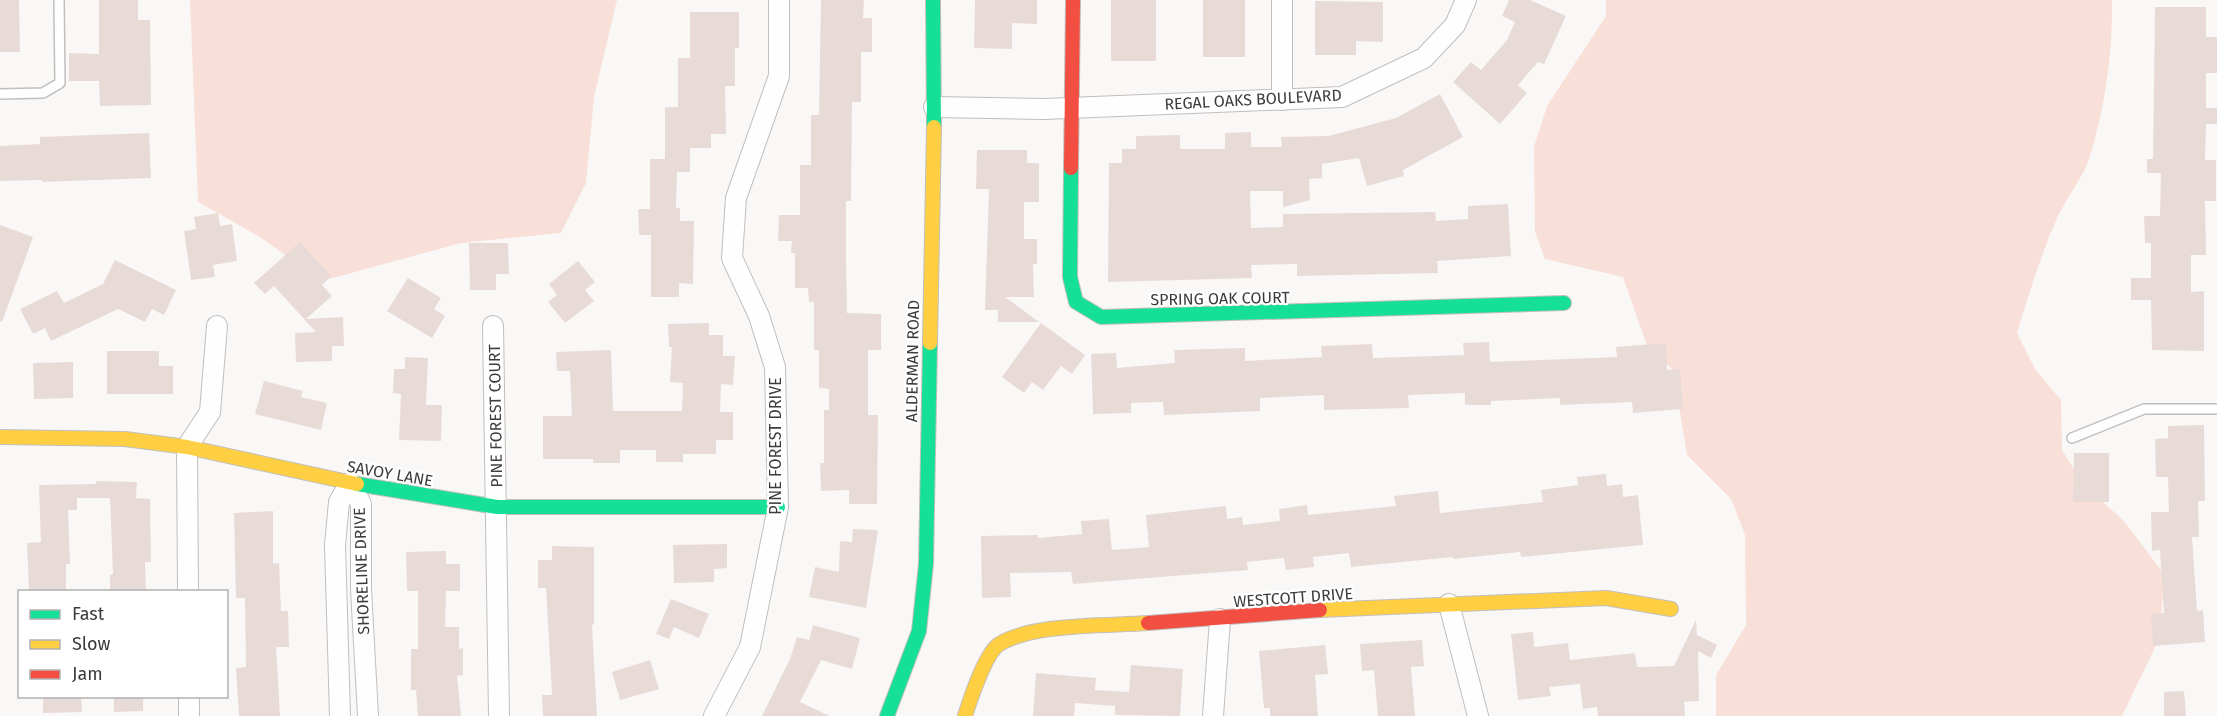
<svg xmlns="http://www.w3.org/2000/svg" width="2217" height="716" viewBox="0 0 2217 716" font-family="'Fira Sans',sans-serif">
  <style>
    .green { fill: #f8e0d8 }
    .building { fill: #e8dbd7 }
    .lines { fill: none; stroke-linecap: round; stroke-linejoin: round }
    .lane-casing { stroke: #c1bfbe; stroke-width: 12 }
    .street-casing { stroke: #c1bfbe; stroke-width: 22 }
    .fast-casing { stroke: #c1bfbe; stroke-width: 16 }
    .slow-casing { stroke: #c1bfbe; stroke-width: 16 }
    .jam-casing { stroke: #c1bfbe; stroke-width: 16 }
    .lane { stroke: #fefefe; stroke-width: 9 }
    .street { stroke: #fefefe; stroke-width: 20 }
    .fast { stroke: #16e098; stroke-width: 14 }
    .slow { stroke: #ffcf43; stroke-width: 14 }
    .jam { stroke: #f24e42; stroke-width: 14 }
    .labels { text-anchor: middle; stroke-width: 4.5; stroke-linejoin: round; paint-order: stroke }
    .street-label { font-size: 16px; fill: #3d3b3b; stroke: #fff }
  </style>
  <rect width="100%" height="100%" fill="#faf8f6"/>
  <g class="green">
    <path d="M190 0H617L594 97 586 183 561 233 461 243 322 281 260 237 198 202Z"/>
    <path d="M1606 0H2112C2113 53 2105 108 2089 159 2082 179 2067 197 2058 216 2041 254 2029 294 2017 333L2035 369 2061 400 2062 450 2084 485 2124 521 2164 574 2160 637 2122 716H1716V675L1746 625 1745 535 1731 499 1687 455 1673 370 1646 343 1623 277 1545 259 1535 232 1534 147 1547 106 1606 16Z"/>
  </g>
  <g class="building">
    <path d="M0 0H19L20 52H0Z"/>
    <path d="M99 0H138V20H150L151 105 100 106 99 81H69V53L99 54Z"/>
    <path d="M821 0H864L863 18H872V52H861V102H852L851 201H846V261L847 313 881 314V350H868V415H878L877 504H849V490L821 491 820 463H824V410H829V389L819 388V350H814V302H809L808 288H795V253H791L792 241H778L779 215H800V165H811V115H819Z"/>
    <path d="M975 0H1037V24L1012 23V49L974 48Z"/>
    <rect x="1111" y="0" width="45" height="61"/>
    <rect x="1203" y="0" width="42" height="57"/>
    <path d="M1509 0H1530L1566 16 1544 64 1538 62 1518 85 1527 93 1500 124 1453 82 1471 62 1481 70 1507 40 1515 22 1502 16Z"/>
    <path d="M1315 1 1383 2V42L1356 41V55H1315Z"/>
    <path d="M2155 7H2206V37H2217V73H2206V108H2217V124H2206L2205 160H2216V201H2205L2206 255H2191V292L2204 291V351L2152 350 2151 300H2131V278H2151V243H2145L2144 216H2160L2161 173H2147V159H2153Z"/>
    <path d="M690 12H739V48H735V86H725L726 134H711V148H690V172H677L676 208H680V221H694L693 284 679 283V297H651V235H639L638 209H650V159H665V107H678V58H690Z"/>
    <path d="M1440 94 1463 137 1403 170 1404 176 1367 186 1359 158 1322 164V178L1309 179 1310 200 1283 207V191H1250L1251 228 1283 227V214L1435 212 1436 221 1468 219V206L1508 204 1511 256 1437 261 1438 273 1297 276V264L1251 265 1252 278 1108 282 1109 163H1122V149H1136V136L1180 135V149H1225V133L1251 132V147H1282L1281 137 1329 136 1396 118Z"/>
    <path d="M149 133 151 178 42 182V180L0 181V146L40 144V137Z"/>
    <path d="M977 150H1027V163H1039V202H1024V239H1037V264H1033L1034 297H1005L1039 322H998V310H985L989 189H976Z"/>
    <path d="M218 213 220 226 232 224 237 261 213 265 215 277 191 280 184 231 196 229 194 217Z"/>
    <path d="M0 225 33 237 2 322 0 321Z"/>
    <path d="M300 242 331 276 322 285 332 296 306 319 343 317 344 346H332V361L296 362 295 333 316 332 274 286 265 294 254 283Z"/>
    <path d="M469 243H508L509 274H496V290H470Z"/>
    <path d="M115 260 176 290 164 315 152 309 145 322 118 309 51 341 45 328 33 334 20 309 57 291 64 303 103 284Z"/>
    <path d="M578 261 595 282 585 290 594 301 565 323 548 302 557 295 549 284Z"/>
    <path d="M408 278 441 298 434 309 445 316 432 338 387 311Z"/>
    <path d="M709 323V335H723V356H735L733 385 721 384 720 412H733V440H716V454H683V462H656V450H620V463H593V459H543V416H572L570 371H557L556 352 611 350 613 411H682L683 383 670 382 672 347H669L668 324Z"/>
    <path d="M1041 323 1085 355 1072 374 1061 366 1043 390 1032 382 1024 393 1002 377Z"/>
    <path d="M1489 342 1490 362 1617 357 1616 347 1666 343 1667 370 1680 369 1683 409 1633 413 1632 402 1560 405V398L1491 401V405H1465V393L1408 395 1409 408 1324 410V395L1260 398V411L1164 415 1163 402 1131 403V413L1093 414 1091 354 1116 353 1117 368 1175 363 1174 350 1245 348V361L1322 357 1321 346 1372 344 1373 358 1464 355 1463 343Z"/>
    <path d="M107 351H159V366H173V394H107Z"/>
    <path d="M405 357 428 358 426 405H442L441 441 399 440 401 394 393 393 394 369H405Z"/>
    <path d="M73 362V398L34 399 33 363Z"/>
    <path d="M264 381 303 391 301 397 327 403 321 430 255 414Z"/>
    <path d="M2204 425 2205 501H2198L2199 537H2192L2197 611 2203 610 2205 642 2153 646 2151 614 2164 613 2160 550 2152 551 2151 512H2169L2168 477H2156L2155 439 2168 438V426Z"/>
    <path d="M2074 453H2109V502H2073Z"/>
    <path d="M1606 474 1607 486 1622 484 1623 497 1638 495 1643 545 1521 557 1520 552 1453 559V557L1351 567 1349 553 1313 557 1314 567 1286 570 1284 558 1247 562 1248 570 1073 584 1071 572 1010 573 1011 597 982 598 981 536 1038 535V538L1082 534 1081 521 1109 519 1112 550 1149 547 1146 515 1226 506 1227 519 1242 517 1243 525 1280 521 1279 509 1307 505 1308 515 1396 506 1394 496 1438 491 1440 513 1543 502 1541 490 1578 485 1577 477Z"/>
    <path d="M96 481 137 482 136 498 150 499 151 562H145L146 591H110V575L113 574 110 498H77V510H68L70 564H66V591H29L27 543 41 542 39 485 96 484Z"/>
    <path d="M273 511V564L279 563 281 611H288L289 647H276L280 716H239L236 668 246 667 245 598H236L234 513Z"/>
    <path d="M853 529 878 530 866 608 809 597 815 567 839 572 840 541 852 542Z"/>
    <path d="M727 544V568L714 569V582L674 583 673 545Z"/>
    <path d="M552 546 594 547V624L592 625 597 716H543L542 695H552L546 588H538V560H552Z"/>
    <path d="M446 551V564H460V591H446L445 627H459V649L463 648V675L457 676 461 716H418L416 690H411V649H418V591H407L406 552Z"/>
    <path d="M671 599 709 614 699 638 674 627 669 639 656 634Z"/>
    <path d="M1696 620 1697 635 1717 645 1711 658 1698 651 1699 701 1684 702 1685 716H1598L1597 707 1583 709 1580 684 1549 687 1551 696 1518 700 1511 634 1533 632 1534 647 1568 643 1570 660 1635 653 1637 667 1674 666Z"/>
    <path d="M813 625 860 638 852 669 821 660 800 702 830 716H762L790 659 797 637 809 640Z"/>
    <path d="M1422 640 1424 666 1411 667 1415 716H1378L1374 670 1362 671 1360 644Z"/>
    <path d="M1325 645 1328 674 1315 675 1318 716H1270V708H1264L1259 651Z"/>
    <path d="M650 660 659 689 620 700 612 672Z"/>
    <path d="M1131 665 1183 669 1180 716 1115 715V706L1075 703 1074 716H1033L1036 673 1096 678 1095 690 1129 692Z"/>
    <path d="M2184 691 2186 716H2164V692Z"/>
    <path d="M43 696H81L82 712 43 713Z"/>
    <path d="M114 696H143V711L114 712Z"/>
  </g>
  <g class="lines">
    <defs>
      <g id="lane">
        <path d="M0 94 43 93 60 83 59 0"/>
        <path d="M2072 438 2144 409H2217"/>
      </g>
      <g id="street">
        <path d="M1282 0V100"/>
        <path d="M934 107 1044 109 1342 97 1424 58 1455 25 1466 0"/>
        <path d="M493 326 499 716"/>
        <path d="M188 592 187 447 210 412 217 326"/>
        <path d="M1449 604 1478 716"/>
        <path d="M189 696V716"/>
        <path d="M340 716 335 545 339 502 350 483 361 504V589L368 716"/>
        <path d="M714 716 750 647 778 507 775 367 759 316 732 258 736 198 779 76V0"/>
        <path d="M1213 716 1220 619"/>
      </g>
      <g id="fast">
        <path d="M933 0 934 127"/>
        <path d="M1071 168 1070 277 1076 302 1101 317 1564 303"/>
        <path d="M357 484 497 507H778"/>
        <path d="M887 716 919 631 926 564 930 343"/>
      </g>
      <g id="slow">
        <path d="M930 343 934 127"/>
        <path d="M0 437 125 439 187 447 357 484"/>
        <path d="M1320 610 1606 598 1671 609"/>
        <path d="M965 716C970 700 985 655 998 645 1030 623 1109 626 1148 623"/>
      </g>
      <g id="jam">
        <path d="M1071 168 1073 0"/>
        <path d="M1148 623 1320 610"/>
      </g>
    </defs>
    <use href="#lane" class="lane-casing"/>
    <use href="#street" class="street-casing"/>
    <use href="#fast" class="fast-casing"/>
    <use href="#slow" class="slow-casing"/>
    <use href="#jam" class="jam-casing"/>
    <use href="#lane" class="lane"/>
    <use href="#street" class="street"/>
    <use href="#fast" class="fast"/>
    <use href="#slow" class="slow"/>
    <use href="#jam" class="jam"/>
  </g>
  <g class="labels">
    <g class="street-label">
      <text transform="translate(1253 99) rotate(-3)" y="6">REGAL OAKS BOULEVARD</text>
      <text transform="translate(1220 298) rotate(-1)" y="6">SPRING OAK COURT</text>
      <text transform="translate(912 361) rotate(-89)" y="6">ALDERMAN ROAD</text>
      <text transform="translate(495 416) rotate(-91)" y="6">PINE FOREST COURT</text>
      <text transform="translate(775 446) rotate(-90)" y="6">PINE FOREST DRIVE</text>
      <text transform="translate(390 473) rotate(10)" y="6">SAVOY LANE</text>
      <text transform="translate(361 571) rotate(-92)" y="6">SHORELINE DRIVE</text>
      <text transform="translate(1293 597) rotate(-4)" y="6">WESTCOTT DRIVE</text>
    </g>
  </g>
  <rect x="18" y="590" width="210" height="108" fill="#ffffff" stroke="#b1b1b1" stroke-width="1.5"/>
  <rect x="30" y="610" width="30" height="9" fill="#16e098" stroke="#b1b1b1" stroke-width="1.5"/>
  <text x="72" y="620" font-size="18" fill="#3d3b3b">Fast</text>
  <rect x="30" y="640" width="30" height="9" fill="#ffcf43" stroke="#b1b1b1" stroke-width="1.5"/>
  <text x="72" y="650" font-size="18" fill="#3d3b3b">Slow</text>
  <rect x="30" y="670" width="30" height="9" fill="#f24e42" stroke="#b1b1b1" stroke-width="1.5"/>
  <text x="72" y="680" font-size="18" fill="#3d3b3b">Jam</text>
</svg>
